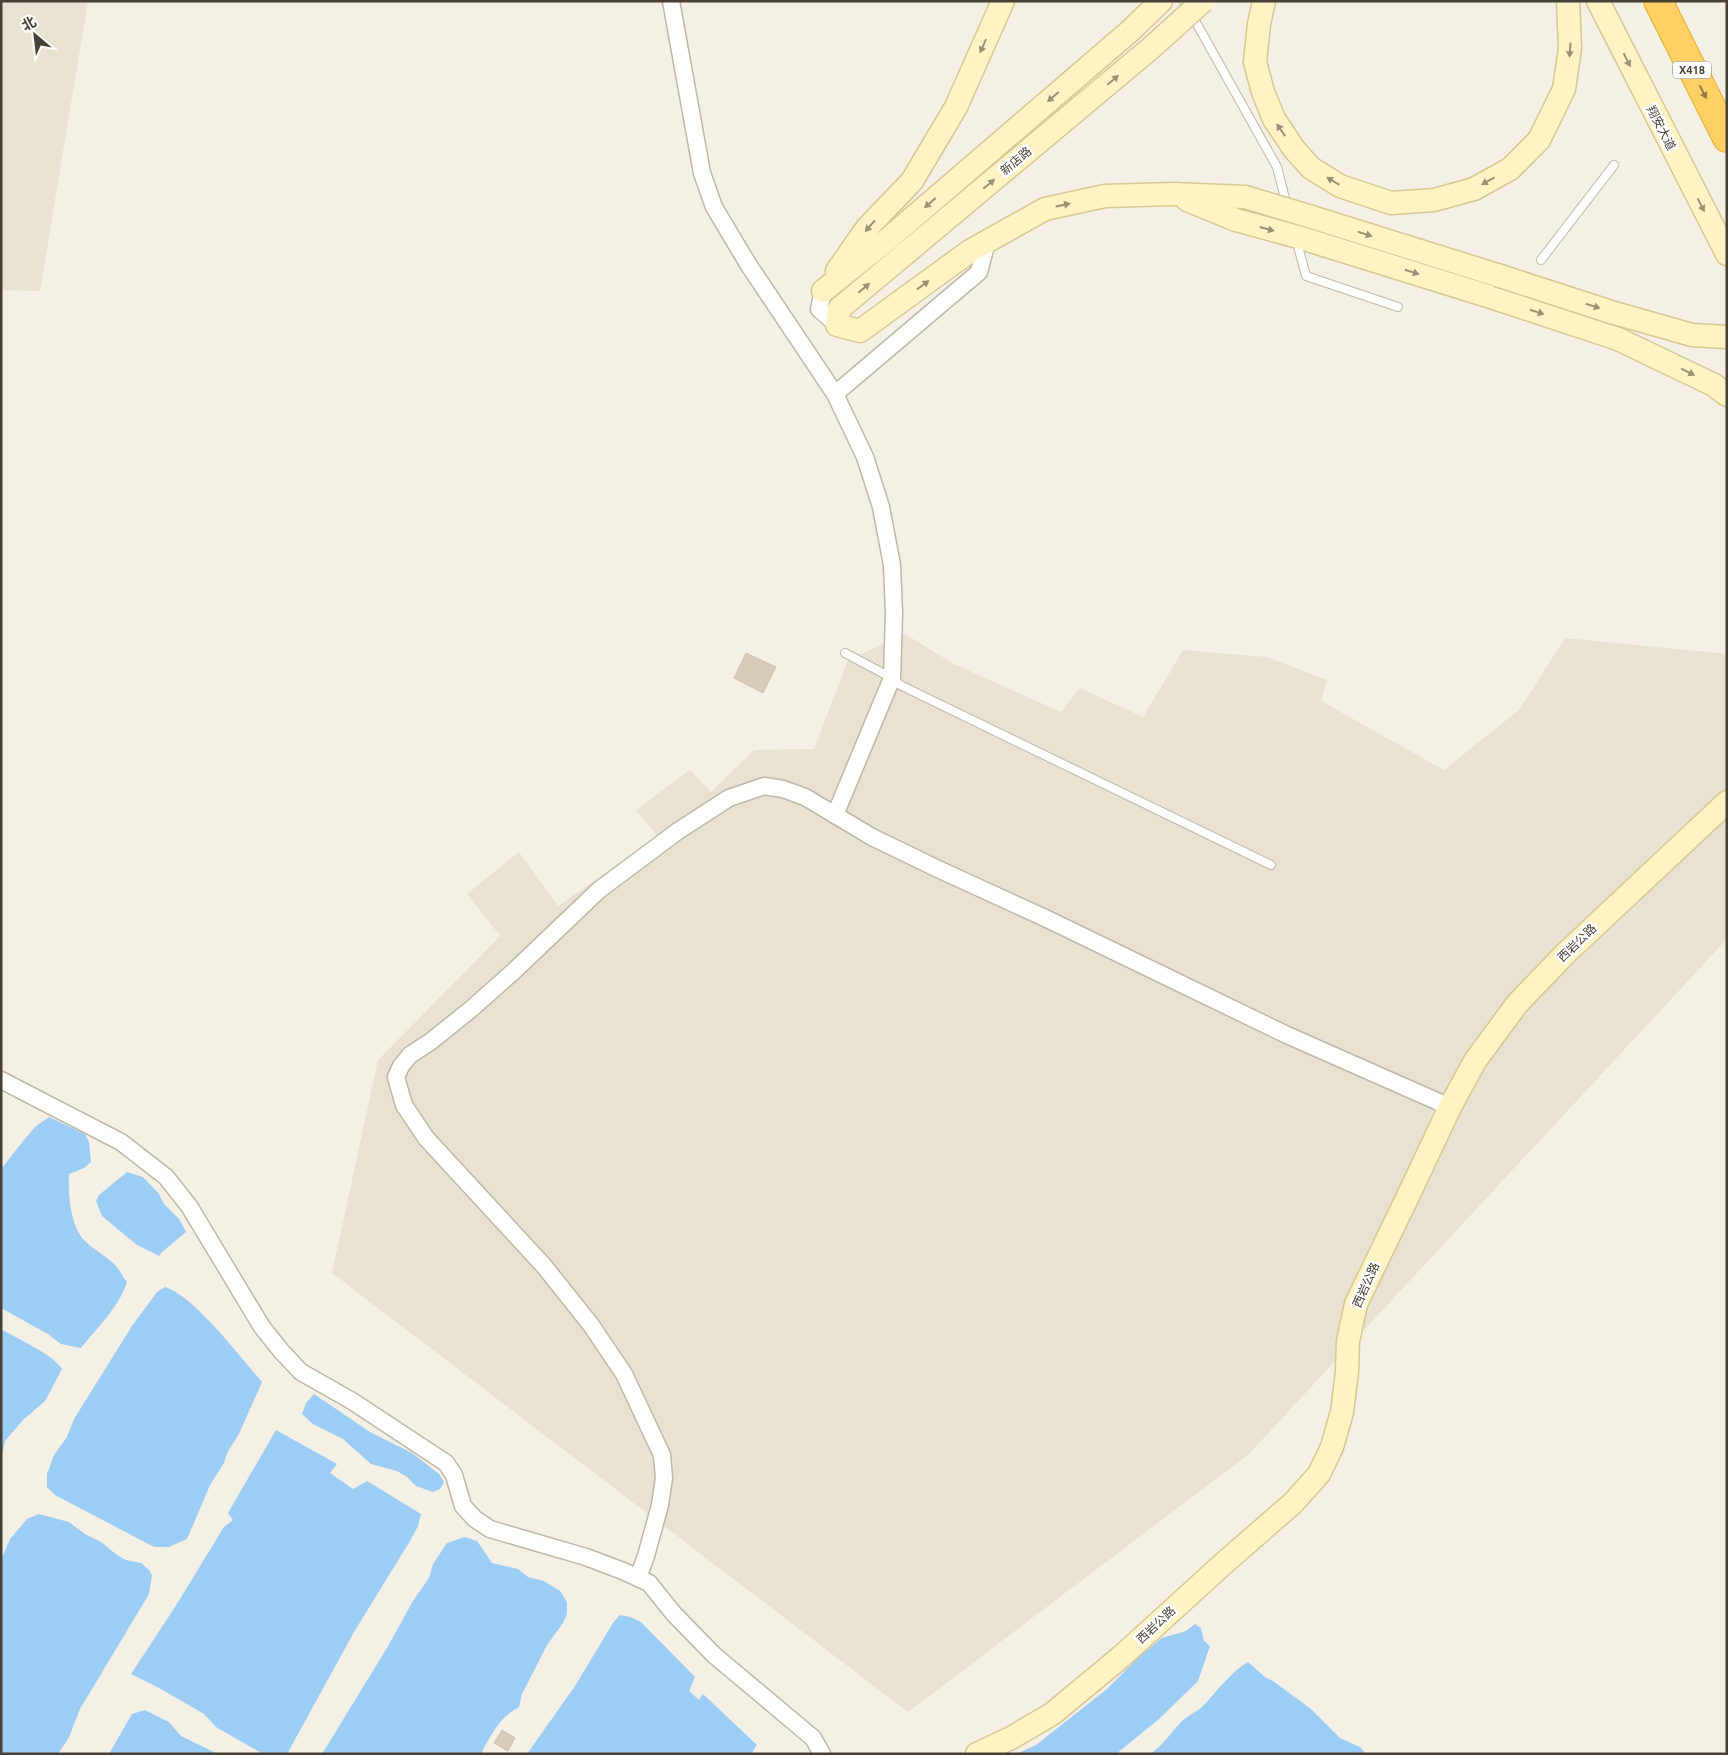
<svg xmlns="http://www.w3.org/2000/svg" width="1728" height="1755" viewBox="0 0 1728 1755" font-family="Ubuntu,'Noto Sans SC',sans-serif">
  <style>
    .residential { fill: #e8e2d2 }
    .water { fill: #9ccdf5 }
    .building { fill: #d6ccb9; stroke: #d1c4ac }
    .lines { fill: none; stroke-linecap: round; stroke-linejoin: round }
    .lane-casing { stroke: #c0b8a7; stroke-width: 10 }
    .street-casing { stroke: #c0b8a7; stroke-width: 19 }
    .secondary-casing { stroke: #d7c791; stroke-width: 25 }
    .highway-casing { stroke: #e8aa2a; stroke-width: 30 }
    .lane { stroke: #fff; stroke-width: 8 }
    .street { stroke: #fff; stroke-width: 16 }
    .secondary { stroke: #fff3c4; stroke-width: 22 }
    .highway { stroke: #ffd165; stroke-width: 28 }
    .secondary-bridge-casing { stroke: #d7c791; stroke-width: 25; stroke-linecap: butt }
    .secondary-bridge { stroke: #fff3c4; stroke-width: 22 }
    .oneway { fill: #9a9175 }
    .oneway2 { fill: #917a48 }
    .labels { text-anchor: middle; stroke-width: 5; stroke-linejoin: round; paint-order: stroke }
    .shield { fill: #fff; stroke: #7e7971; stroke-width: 1 }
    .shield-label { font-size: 11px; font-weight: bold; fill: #474034 }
    .street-label { font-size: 12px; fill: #474034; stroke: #fff }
  </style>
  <rect width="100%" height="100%" fill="#f4f0e5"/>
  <g class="residential">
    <path d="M1 1H88L40 291 1 290Z"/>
    <path d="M905 634 954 664 1061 712 1080 688 1143 717 1183 650 1267 657 1327 680 1321 701 1444 770 1519 710 1565 638 1727 654V939L1249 1454 908 1712 332 1273 378 1060 500 936 467 894 519 852 558 906 657 836 636 810 690 770 711 792 754 750 814 749 848 660Z"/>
  </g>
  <g class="water">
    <path d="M49 1117 85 1134 89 1142 91 1162 84 1168 69 1174C68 1194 70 1226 85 1241 93 1249 104 1255 113 1263 119 1268 122 1276 127 1282 119 1307 97 1328 81 1348L61 1344 48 1334 1 1308V1169L24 1140 35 1127Z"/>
    <path d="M127 1172 143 1177 159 1194 164 1204 179 1219 186 1232 162 1252 159 1256 137 1245 102 1216 96 1201 99 1195Z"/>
    <path d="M165 1287C194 1296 241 1358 262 1382L239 1434 227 1453 224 1463 210 1485 187 1539 169 1547H154L55 1495 47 1487V1474L54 1455 67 1437 74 1419 132 1326 157 1292Z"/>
    <path d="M1 1329C16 1338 54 1355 62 1369L45 1401 23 1420 5 1441 1 1461Z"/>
    <path d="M314 1394 370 1432 412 1453 439 1474 444 1482 440 1489 433 1492 416 1486 407 1477 397 1471 371 1464 343 1439 313 1424 302 1414 306 1403Z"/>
    <path d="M276 1430 337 1464 330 1473 353 1489 367 1481 421 1514 418 1526 410 1541 354 1632 287 1754H263L216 1727 204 1714 161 1689 131 1674 175 1607 224 1527 233 1520 228 1513Z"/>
    <path d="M39 1514 69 1522 85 1534 101 1542 117 1555 126 1560 141 1563 149 1570 152 1575 149 1594 80 1709 69 1737 58 1754H1V1560L10 1539 27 1519Z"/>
    <path d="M465 1537 477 1541 492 1563 518 1569 528 1577 544 1581 560 1591 567 1602V1614L563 1623 547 1645 522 1694 519 1707C500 1717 493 1732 482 1751L484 1754H322L387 1648 413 1601 429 1578 433 1564 447 1543Z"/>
    <path d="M620 1615 630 1617 641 1622 695 1677 689 1691 699 1700 703 1694 757 1745 751 1754H527L575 1686 613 1623Z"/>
    <path d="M1195 1624 1201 1628 1204 1641 1210 1646 1198 1681 1159 1719 1116 1754H1016L1036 1745 1107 1689 1139 1657 1162 1638 1186 1631Z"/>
    <path d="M1248 1662 1266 1678 1273 1681 1311 1709 1340 1738 1360 1747 1366 1754H1150C1164 1745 1171 1732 1182 1721 1189 1715 1198 1711 1204 1705 1219 1689 1230 1673 1248 1662Z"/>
    <path d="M145 1710 169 1722 181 1736 218 1754H109L132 1714Z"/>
  </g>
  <g class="building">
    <path d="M746 653 776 667 763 693 734 678Z"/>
    <path d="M502 1730 515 1738 508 1751 494 1743Z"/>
  </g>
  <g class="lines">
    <defs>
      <g id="lane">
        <path d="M1184 1 1277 167 1287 206"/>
        <path d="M1296 239 1306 276 1398 307"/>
        <path d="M1541 260 1614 165"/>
        <path d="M845 653 892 678 900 685 1271 865"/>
      </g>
      <g id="street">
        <path d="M671 1 702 173 714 207 748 264 835 394 865 457 881 507 892 565 894 613 892 678 835 815"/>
        <path d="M823 291 819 309 837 325"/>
        <path d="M835 394 979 272 987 242"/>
        <path d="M1 1080 121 1142 166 1177 189 1206 262 1327 282 1352 301 1372 352 1401 446 1463 454 1475 463 1506 475 1519 490 1529 586 1557 623 1571 649 1583 674 1614 714 1655 813 1738 822 1754"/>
        <path d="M638 1578 646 1556 660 1505 664 1478 662 1455 624 1374 591 1325 544 1266 426 1138 404 1105 396 1077 401 1066 410 1055 430 1042 470 1010 514 971 599 890 678 831 729 798 764 786 783 789 805 797 872 837 938 869 1045 918 1287 1035 1450 1107"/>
      </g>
      <g id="secondary">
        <path d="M1264 1 1259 24 1255 62 1263 92 1274 119 1294 149 1311 168 1340 186 1391 203 1434 200 1474 189 1510 169 1539 140 1564 89 1570 48 1568 1"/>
        <path d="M1598 1 1727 254"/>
        <path d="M1151 48 839 309 837 325 860 331 970 251 1045 209 1105 196 1172 194 1245 197"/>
        <path d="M1187 200 1236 220"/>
        <path d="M1302 214 1497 275"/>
        <path d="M1298 237 1491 297 1618 339 1714 385 1727 395"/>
        <path d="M837 271 867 228 912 181 956 107 1003 1"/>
        <path d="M823 291 888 239 1130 31 1161 1"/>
        <path d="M977 1754 1011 1738 1052 1714 1122 1656 1223 1564 1293 1503 1319 1474 1332 1447 1342 1412 1347 1372 1348 1341 1356 1304 1410 1192 1450 1107 1475 1061 1517 1004 1565 954 1727 802"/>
      </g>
      <path id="highway" d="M1658 1 1727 138"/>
    </defs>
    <use href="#lane" class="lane-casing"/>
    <use href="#street" class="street-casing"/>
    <use href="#secondary" class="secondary-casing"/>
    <use href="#highway" class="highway-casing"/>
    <use href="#lane" class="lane"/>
    <use href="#street" class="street"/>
    <use href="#secondary" class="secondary"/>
    <use href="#highway" class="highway"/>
    <defs>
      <g id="secondary-bridge">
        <path d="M1151 48 1203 1"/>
        <path d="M1245 197 1302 214"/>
        <path d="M1236 220 1298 237"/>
        <path d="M1497 275 1611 312 1692 335 1727 337"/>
      </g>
    </defs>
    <use href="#secondary-bridge" class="secondary-bridge-casing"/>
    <use href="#secondary-bridge" class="secondary-bridge"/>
  </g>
  <defs><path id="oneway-solid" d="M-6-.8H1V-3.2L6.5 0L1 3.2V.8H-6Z" transform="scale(1.25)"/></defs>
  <g class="oneway">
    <use href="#oneway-solid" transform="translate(983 46) rotate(114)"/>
    <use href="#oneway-solid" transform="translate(1570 50) rotate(94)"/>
    <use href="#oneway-solid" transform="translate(1627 60) rotate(63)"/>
    <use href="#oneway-solid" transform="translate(1113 80) rotate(-40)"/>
    <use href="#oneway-solid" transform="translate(1053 97) rotate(139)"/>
    <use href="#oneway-solid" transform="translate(1281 130) rotate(-124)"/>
    <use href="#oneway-solid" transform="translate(1333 181) rotate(-149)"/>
    <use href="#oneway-solid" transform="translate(1488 181) rotate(151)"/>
    <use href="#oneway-solid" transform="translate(989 184) rotate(-40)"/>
    <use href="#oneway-solid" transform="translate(930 203) rotate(139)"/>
    <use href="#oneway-solid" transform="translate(1063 205) rotate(-12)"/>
    <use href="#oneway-solid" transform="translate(1701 205) rotate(63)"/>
    <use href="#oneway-solid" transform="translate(870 226) rotate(131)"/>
    <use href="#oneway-solid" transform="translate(1267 229) rotate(15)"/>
    <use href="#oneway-solid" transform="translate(1365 234) rotate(17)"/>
    <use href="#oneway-solid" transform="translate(1412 272) rotate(17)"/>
    <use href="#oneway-solid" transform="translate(923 285) rotate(-36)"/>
    <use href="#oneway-solid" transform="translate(864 288) rotate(-40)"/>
    <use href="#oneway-solid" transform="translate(1593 306) rotate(18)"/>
    <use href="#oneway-solid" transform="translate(1537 312) rotate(18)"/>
    <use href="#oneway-solid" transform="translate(1688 372) rotate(26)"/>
  </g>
  <use class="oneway2" href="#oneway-solid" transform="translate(1703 92) rotate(63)"/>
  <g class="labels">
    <rect class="shield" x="1673" y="61.5" width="38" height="17" rx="4"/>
    <g class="shield-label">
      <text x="1692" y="74">X418</text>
    </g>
    <g class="street-label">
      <text transform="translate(1661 128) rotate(63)" y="4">翔安大道</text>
      <text transform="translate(1016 161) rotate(-40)" y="4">新店路</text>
      <text transform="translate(1577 943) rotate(-44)" y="4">西岩公路</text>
      <text transform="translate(1366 1285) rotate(-66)" y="4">西岩公路</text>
      <text transform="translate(1156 1625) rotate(-43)" y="4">西岩公路</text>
    </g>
  </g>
  <rect width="1728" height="1755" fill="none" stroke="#474034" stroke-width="5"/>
  <g transform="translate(35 35) rotate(332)" stroke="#ffffff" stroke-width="4" paint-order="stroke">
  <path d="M0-4L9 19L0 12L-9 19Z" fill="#474034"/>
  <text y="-8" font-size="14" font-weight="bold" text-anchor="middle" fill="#474034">北</text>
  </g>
</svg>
